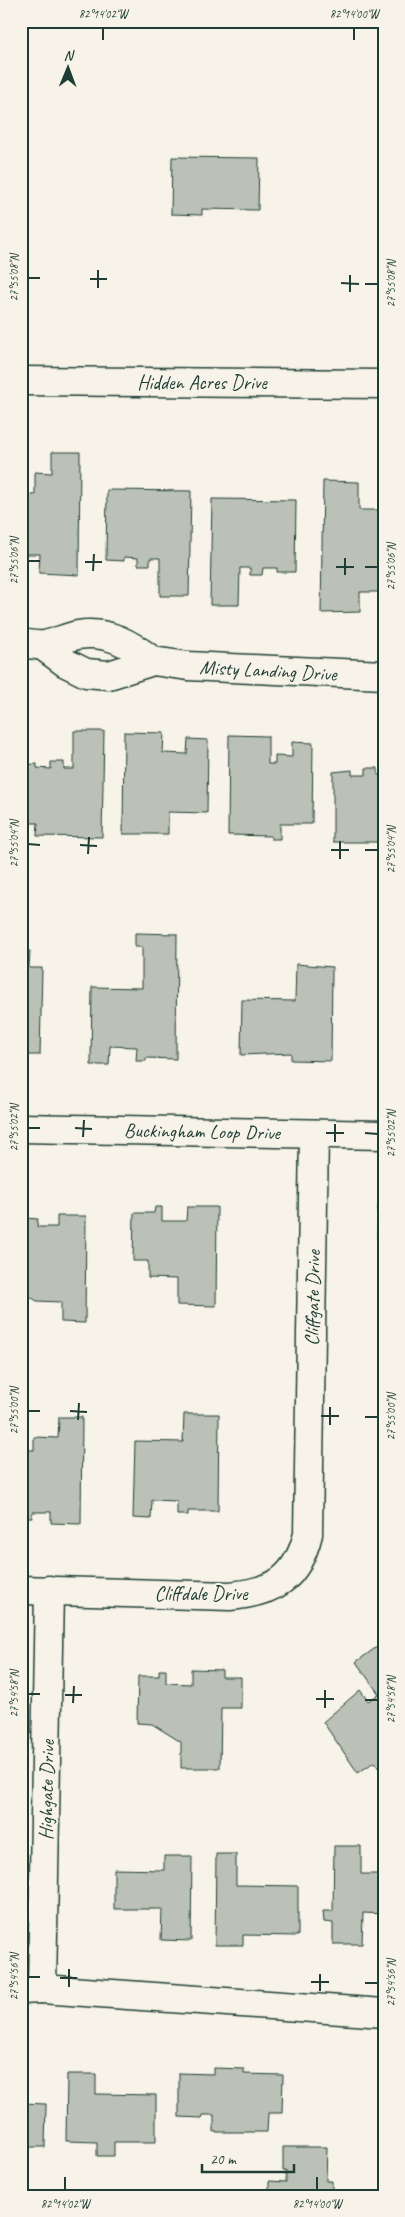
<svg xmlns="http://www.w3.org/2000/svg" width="405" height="2217" viewBox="0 0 405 2217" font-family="Caveat,sans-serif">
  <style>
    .building { fill: #bbc1b6; stroke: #1f3d34 }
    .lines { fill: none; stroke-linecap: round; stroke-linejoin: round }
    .street-casing { stroke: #1f3d34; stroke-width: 31 }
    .street { stroke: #f7f3e8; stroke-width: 28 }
    .ticks { fill: none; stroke: #1f3d34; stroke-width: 2 }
    .labels { text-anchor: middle; stroke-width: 4; stroke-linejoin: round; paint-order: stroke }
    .street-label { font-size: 20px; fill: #1f3d34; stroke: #f7f3e8 }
    .neatline { fill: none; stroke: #1f3d34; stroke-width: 2 }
    .ticks-label { font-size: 12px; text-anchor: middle; fill: #1f3d34 }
  </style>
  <rect width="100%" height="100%" fill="#f7f3e8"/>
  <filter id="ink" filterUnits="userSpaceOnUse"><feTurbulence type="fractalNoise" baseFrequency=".02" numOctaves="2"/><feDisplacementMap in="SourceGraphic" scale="10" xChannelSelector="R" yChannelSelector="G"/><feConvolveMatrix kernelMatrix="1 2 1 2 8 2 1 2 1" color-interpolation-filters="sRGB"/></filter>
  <g filter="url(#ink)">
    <g class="building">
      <path d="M172 157 259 158 258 210 202 209V215L171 214Z"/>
      <path d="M52 452H80L79 575 39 573 40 554H21V494L35 495V472L52 473Z"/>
      <path d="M323 481 359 482V510H384V592H360V612L321 613Z"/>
      <path d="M107 490 191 491 189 596H160V558H150V565H138V558L124 557V561L106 560Z"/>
      <path d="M212 499 296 500 295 572H277V568H263L262 575H250V568H240L239 605H210Z"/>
      <path d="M74 731H104L102 837 37 836 38 823H21V765L37 764V768L51 769V762H64V769H74Z"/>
      <path d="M124 732 164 733 163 753 187 754 188 739 208 740 207 813 168 812V834H123Z"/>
      <path d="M229 735 268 736V764H275V756L292 757V742L313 743 312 824H280V839H271V836L228 835Z"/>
      <path d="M366 768H378V775H384V842H333V772L352 770V775H366Z"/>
      <path d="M135 933 177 934 176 1059 146 1058V1061H136L137 1047 110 1046 109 1065H91L92 987 142 988V947H135Z"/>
      <path d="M21 951H30L29 968H42L40 1055H21Z"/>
      <path d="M296 964 332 967 331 1061 291 1060V1053L241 1055 242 1000 295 1001Z"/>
      <path d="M378 1206H384V1238H377Z"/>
      <path d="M155 1207H162V1221H186L187 1207H217L216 1306 177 1305V1279L148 1278V1261H133L134 1213H154Z"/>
      <path d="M57 1216H86L85 1323 61 1322V1302L37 1301 21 1291V1226L26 1227V1218L38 1219 37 1227H57Z"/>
      <path d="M184 1414H219L218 1511H188V1515H177V1501L152 1500 151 1519 133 1518 135 1441 183 1442Z"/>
      <path d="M59 1417H82L81 1524 51 1523V1512H32V1518H21V1450H34V1437L58 1438Z"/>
      <path d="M381 1644 384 1647V1769L381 1771 374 1762 358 1773 323 1722 360 1690 368 1701 379 1694 356 1662Z"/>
      <path d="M191 1669 222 1670V1677H241V1708H221L220 1768H181V1742L152 1724 137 1723 138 1676H159V1670H166V1683L191 1684Z"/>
      <path d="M334 1846H361V1874H384V1914L363 1913 362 1944H333V1923L324 1922 323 1911H333Z"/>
      <path d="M216 1854H236V1885L298 1886V1936L243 1935V1945H215Z"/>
      <path d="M164 1856H192L191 1941 161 1940 162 1909H114V1869L164 1870Z"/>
      <path d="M213 2068 244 2069V2074L283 2075 282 2113H268L267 2132H214V2115H203L202 2118 179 2117V2073L213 2074Z"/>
      <path d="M67 2074H96V2094L156 2095V2142H114V2156H97V2142L66 2141Z"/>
      <path d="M21 2103 46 2104 45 2147H21Z"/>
      <path d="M283 2147H327L326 2181H332V2196H269V2181L286 2182V2171H283Z"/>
    </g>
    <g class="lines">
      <defs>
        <g id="street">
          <path d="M21 381 384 384"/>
          <path d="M21 643C28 644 37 646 44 645 56 643 67 637 78 635 108 630 130 644 153 661"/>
          <path d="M43 646 66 663 86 673 109 675 153 661 188 666 384 675"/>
          <path d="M21 1128 384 1135"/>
          <path d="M21 1590 230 1596C274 1592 297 1579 308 1534L314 1134"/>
          <path d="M42 1989 49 1590"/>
          <path d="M21 1990 42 1989 384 2013"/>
        </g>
      </defs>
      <use href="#street" class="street-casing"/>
      <use href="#street" class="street"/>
    </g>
  </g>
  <path class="ticks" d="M103 40V28M354 40V28M28 278H40M90 279H107M341 283 359 284M365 284H378M98 288V270M350 292V275M28 561H40M85 562H102M336 567H354M365 567H378M93 571 94 554M345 575V558M28 844 40 845M80 845 97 846M331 850H349M365 850H378M88 854 89 837M340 859V841M28 1128H40M75 1128 92 1129M326 1133H344M365 1133 378 1134M83 1137 84 1120M335 1142V1124M28 1411H40M70 1411 87 1412M321 1416H339M365 1417H378M78 1420 79 1403M330 1425V1407M28 1694H40M65 1695H82M316 1699H334M365 1700H378M73 1703 74 1686M325 1708V1690M28 1977H40M60 1978H77M311 1982H329M365 1983H378M69 1987V1969M320 1991V1974M65 2190V2177M317 2190V2177"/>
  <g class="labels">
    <g class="street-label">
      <text x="202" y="389">Hidden Acres Drive</text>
      <text transform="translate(268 670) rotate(3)" y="7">Misty Landing Drive</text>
      <text transform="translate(202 1131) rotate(1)" y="7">Buckingham Loop Drive</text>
      <text transform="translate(312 1298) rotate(-89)" y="7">Cliffgate Drive</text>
      <text x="201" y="1600">Cliffdale Drive</text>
      <text transform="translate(46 1790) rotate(-89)" y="7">Highgate Drive</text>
    </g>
  </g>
  <rect width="405" height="2217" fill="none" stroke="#f7f3e8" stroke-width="55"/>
  <g transform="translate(68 68) rotate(1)" stroke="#f7f3e8" stroke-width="4" paint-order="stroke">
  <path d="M0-4L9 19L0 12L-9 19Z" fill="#1f3d34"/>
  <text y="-8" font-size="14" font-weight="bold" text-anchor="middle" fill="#1f3d34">N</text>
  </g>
  <path d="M202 2164v8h92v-8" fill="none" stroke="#1f3d34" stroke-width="2.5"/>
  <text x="210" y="2164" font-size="15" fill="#1f3d34" stroke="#f7f3e8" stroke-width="4" paint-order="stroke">20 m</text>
  <rect x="28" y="28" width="350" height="2162" class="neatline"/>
  <g class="ticks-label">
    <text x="103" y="18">82°14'02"W</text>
    <text x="354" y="18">82°14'00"W</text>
    <text transform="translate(14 278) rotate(-90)" y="4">27°55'08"N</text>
    <text transform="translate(391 284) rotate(-90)" y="4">27°55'08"N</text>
    <text transform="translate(14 561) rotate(-90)" y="4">27°55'06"N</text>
    <text transform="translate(391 567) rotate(-90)" y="4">27°55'06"N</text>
    <text transform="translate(14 844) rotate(-90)" y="4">27°55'04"N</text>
    <text transform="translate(391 850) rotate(-90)" y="4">27°55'04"N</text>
    <text transform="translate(14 1128) rotate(-90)" y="4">27°55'02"N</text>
    <text transform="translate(391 1134) rotate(-90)" y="4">27°55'02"N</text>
    <text transform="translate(14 1411) rotate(-90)" y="4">27°55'00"N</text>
    <text transform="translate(391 1417) rotate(-90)" y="4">27°55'00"N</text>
    <text transform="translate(14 1694) rotate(-90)" y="4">27°54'58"N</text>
    <text transform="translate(391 1700) rotate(-90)" y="4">27°54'58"N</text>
    <text transform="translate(14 1977) rotate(-90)" y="4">27°54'56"N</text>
    <text transform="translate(391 1983) rotate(-90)" y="4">27°54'56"N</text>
    <text x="65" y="2208">82°14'02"W</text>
    <text x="317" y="2208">82°14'00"W</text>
  </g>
</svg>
